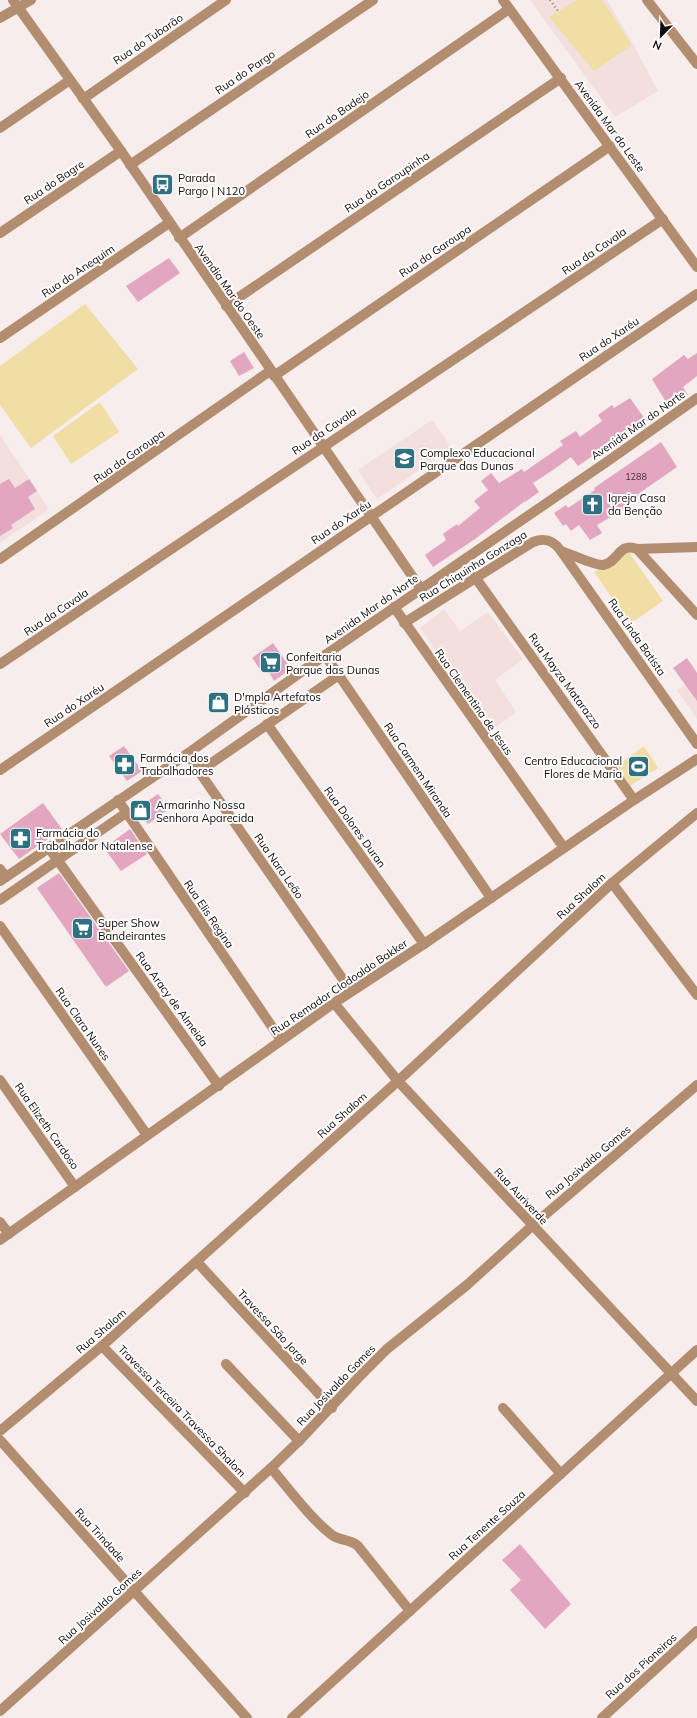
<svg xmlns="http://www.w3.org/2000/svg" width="697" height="1718" viewBox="0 0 697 1718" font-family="Mulish,sans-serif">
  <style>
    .built { fill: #f3e0de }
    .green { fill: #f0dea5 }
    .building { fill: #e2a6c1 }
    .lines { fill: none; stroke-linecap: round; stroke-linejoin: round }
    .path { stroke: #878180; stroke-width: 2.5; stroke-dasharray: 1 3; stroke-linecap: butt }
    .minor { stroke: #b38d6f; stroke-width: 10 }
    .labels { text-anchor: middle; stroke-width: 4; stroke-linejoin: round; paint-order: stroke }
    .number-label { font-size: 9px; fill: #443339 }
    .street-label { font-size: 11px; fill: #100d0c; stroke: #fefcfc }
    .poi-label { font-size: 11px; fill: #100d0c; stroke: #fefcfc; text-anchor: start }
  </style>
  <rect width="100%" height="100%" fill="#f7edec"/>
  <g class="built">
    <path d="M530 0H607L633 44 658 91 615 117Z"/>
    <path d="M432 420 452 448 377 499 358 470Z"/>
    <path d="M0 435 49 509 0 543Z"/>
    <path d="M444 609 460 631 488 612 523 659 495 680 516 712 490 731 420 628Z"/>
    <path d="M697 677V719L677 690Z"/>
  </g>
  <g class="green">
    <path d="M577 0H602L632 45 594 71 549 17Z"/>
    <path d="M85 304 138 369 31 448 0 405V366Z"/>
    <path d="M100 402 119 432 71 464 53 436Z"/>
    <path d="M628 551 663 601 630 624 594 572Z"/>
    <path d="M644 746 658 768 630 786 617 766Z"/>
  </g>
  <g class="building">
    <path d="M169 258 180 273 138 302 126 286Z"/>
    <path d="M244 352 254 368 239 376 230 361Z"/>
    <path d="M697 353V376L683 387 688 395 669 407 652 379 684 355 688 359Z"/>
    <path d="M630 398 645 419 578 466 571 457 553 470 533 483 539 492 525 502V501L475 539 433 567 425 555 446 540 443 534 457 524 458 526 480 508 474 501 488 490 481 481 491 473 499 483 522 469 524 472 563 445 560 441 576 431 580 437 602 421 598 415 612 405 614 408Z"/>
    <path d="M661 442 677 467 638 494 640 497 626 508 597 525 602 533 590 540 579 525 571 531 566 524 563 526 554 513 566 505 568 508 595 490 594 488Z"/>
    <path d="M9 479 15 488 29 479 37 491 28 497 35 509 11 525 13 528 0 536V484Z"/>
    <path d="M273 643 291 669 274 681 267 669 262 672 252 658Z"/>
    <path d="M687 658 697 673V701L673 668Z"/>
    <path d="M124 746 142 771 127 781 109 756Z"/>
    <path d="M158 794 169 809 148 824 136 809Z"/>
    <path d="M43 803 62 829 19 859 0 834Z"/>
    <path d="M130 829 147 854 121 871 104 848Z"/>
    <path d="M59 873 129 971 106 987 37 888Z"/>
    <path d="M520 1544 571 1604 545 1629 510 1590 521 1580 502 1560Z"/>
  </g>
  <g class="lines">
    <path class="path" d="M550 0 558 11"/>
    <g class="minor">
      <path d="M13 0 121 151 421 589"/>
      <path d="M503 0 697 267"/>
      <path d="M647 0 697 64"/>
      <path d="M0 18 31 0"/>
      <path d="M83 99 226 0"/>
      <path d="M0 128 70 80"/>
      <path d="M130 165 373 0"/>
      <path d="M0 233 121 151"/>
      <path d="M179 238 509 9"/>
      <path d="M226 306 561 78"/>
      <path d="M0 338 169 223"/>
      <path d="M274 376 610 146"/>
      <path d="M637 549 697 615"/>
      <path d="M561 551C571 554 595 566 603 565 619 562 618 542 637 549L697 547"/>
      <path d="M0 559 270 371"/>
      <path d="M475 577 634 800"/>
      <path d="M394 607 564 848"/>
      <path d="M404 623 533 542C546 537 554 541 561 551L697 744"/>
      <path d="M325 655 491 898"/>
      <path d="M0 664 663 219"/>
      <path d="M267 724 424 944"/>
      <path d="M187 754 351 991"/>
      <path d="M0 770 697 294"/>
      <path d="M200 771 339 675"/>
      <path d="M118 800 281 1040"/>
      <path d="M49 848 219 1086"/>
      <path d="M0 869 6 877"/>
      <path d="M0 881 187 754 325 655 608 461 697 398"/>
      <path d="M612 883 697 995"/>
      <path d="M0 900 126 813"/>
      <path d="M0 926 147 1135"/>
      <path d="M334 1003 398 1081 697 1401"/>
      <path d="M0 1080 75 1187"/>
      <path d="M0 1222 9 1234"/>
      <path d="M0 1240 334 1003 424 944 634 800 697 759"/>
      <path d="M197 1262 332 1408"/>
      <path d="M102 1346 245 1493"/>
      <path d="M226 1364 299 1441"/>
      <path d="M503 1408 561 1474"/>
      <path d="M0 1431 102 1346 398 1081 612 883 697 813"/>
      <path d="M0 1440 247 1718"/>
      <path d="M271 1468C289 1489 311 1519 332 1535 340 1541 350 1539 358 1546L410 1611"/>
      <path d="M0 1711 271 1468 299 1441 359 1377 387 1349 467 1285 532 1226 697 1085"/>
      <path d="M292 1718 697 1350"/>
      <path d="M602 1718 697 1631"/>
    </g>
  </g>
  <defs>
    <symbol id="bus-square" viewBox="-11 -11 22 22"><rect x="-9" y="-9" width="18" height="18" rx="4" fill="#2e7282" stroke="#fefcfc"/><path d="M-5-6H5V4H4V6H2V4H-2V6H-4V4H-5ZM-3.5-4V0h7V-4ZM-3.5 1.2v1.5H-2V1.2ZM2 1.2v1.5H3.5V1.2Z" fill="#fff"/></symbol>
    <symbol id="school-square" viewBox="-11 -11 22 22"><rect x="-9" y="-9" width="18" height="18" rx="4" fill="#2e7282" stroke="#fefcfc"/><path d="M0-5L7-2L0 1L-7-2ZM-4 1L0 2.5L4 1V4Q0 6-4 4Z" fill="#fff"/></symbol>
    <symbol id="church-square" viewBox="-11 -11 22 22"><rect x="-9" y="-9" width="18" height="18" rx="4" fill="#2e7282" stroke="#fefcfc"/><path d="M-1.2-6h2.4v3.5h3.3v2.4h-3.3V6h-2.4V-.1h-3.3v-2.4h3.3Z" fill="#fff"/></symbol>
    <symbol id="supermarket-square" viewBox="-11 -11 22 22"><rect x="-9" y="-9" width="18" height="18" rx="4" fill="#2e7282" stroke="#fefcfc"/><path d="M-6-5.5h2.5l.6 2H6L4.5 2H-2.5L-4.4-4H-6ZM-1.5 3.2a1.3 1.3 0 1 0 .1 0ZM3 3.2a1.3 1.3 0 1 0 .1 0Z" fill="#fff"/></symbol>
    <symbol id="shop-square" viewBox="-11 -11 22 22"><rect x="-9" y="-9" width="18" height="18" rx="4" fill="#2e7282" stroke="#fefcfc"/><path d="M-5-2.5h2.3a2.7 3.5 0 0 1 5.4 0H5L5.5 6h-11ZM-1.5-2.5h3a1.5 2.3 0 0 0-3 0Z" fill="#fff"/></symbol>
    <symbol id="pharmacy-square" viewBox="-11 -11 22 22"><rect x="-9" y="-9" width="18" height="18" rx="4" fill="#2e7282" stroke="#fefcfc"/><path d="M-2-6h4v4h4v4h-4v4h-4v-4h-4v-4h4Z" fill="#fff"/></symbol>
    <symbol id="stadium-square" viewBox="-11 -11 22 22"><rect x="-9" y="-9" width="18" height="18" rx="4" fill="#2e7282" stroke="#fefcfc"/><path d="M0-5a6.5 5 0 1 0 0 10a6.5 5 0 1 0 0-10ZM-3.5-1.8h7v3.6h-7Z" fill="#fff"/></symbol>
  </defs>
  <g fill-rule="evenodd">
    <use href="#bus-square" x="150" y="172" width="25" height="25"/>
    <use href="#school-square" x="392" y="446" width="25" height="25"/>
    <use href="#church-square" x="580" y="492" width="25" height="25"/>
    <use href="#supermarket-square" x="258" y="650" width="25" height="25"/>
    <use href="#shop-square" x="206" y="690" width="25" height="25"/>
    <use href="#pharmacy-square" x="112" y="752" width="25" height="25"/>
    <use href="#stadium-square" x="626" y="754" width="25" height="25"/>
    <use href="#shop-square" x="128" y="798" width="25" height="25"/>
    <use href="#pharmacy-square" x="8" y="826" width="25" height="25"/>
    <use href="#supermarket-square" x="70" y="916" width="25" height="25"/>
  </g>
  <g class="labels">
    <g class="number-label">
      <text x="636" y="480">1288</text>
    </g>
    <g class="street-label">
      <text transform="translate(148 39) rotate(-34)" y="4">Rua do Tubarão</text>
      <text transform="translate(245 72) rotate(-34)" y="4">Rua do Pargo</text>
      <text transform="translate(337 114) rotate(-35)" y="4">Rua do Badejo</text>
      <text transform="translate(610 126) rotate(54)" y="4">Avenida Mar do Leste</text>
      <text transform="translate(54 182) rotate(-34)" y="4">Rua do Bagre</text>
      <text transform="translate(387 182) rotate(-34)" y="4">Rua da Garoupinha</text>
      <text transform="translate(435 251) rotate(-34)" y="4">Rua da Garoupa</text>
      <text transform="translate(594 251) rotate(-34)" y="4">Rua da Cavala</text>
      <text transform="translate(78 271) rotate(-34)" y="4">Rua do Anequim</text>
      <text transform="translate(230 291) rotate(55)" y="4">Avendia Mar do Oeste</text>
      <text transform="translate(609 339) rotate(-34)" y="4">Rua do Xaréu</text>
      <text transform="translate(638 425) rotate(-35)" y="4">Avenida Mar do Norte</text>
      <text transform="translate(324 431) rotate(-34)" y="4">Rua da Cavala</text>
      <text transform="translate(129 456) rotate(-35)" y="4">Rua da Garoupa</text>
      <text transform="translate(341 522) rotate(-34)" y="4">Rua do Xaréu</text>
      <text transform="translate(473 566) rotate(-32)" y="4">Rua Chiquinha Gonzaga</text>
      <text transform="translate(371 609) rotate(-35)" y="4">Avenida Mar do Norte</text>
      <text transform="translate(56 612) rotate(-34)" y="4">Rua da Cavala</text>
      <text transform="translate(637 637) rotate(55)" y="4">Rua Linda Batista</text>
      <text transform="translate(565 681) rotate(54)" y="4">Rua Mayza Matarazzo</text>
      <text transform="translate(474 702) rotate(55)" y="4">Rua Clementina de Jesus</text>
      <text transform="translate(74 705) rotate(-34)" y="4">Rua do Xaréu</text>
      <text transform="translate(418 770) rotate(56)" y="4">Rua Carmem Miranda</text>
      <text transform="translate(355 827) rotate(54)" y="4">Rua Dolores Duran</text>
      <text transform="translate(279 866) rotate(55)" y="4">Rua Nara Leão</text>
      <text transform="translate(581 896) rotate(-43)" y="4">Rua Shalom</text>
      <text transform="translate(209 914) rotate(56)" y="4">Rua Elis Regina</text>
      <text transform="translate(339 987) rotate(-34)" y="4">Rua Remador Clodoaldo Bakker</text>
      <text transform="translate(172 999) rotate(54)" y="4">Rua Aracy de Almeida</text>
      <text transform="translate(83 1024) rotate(55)" y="4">Rua Clara Nunes</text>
      <text transform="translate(342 1115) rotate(-42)" y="4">Rua Shalom</text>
      <text transform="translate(47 1126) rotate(55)" y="4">Rua Elizeth Cardoso</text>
      <text transform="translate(588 1162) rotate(-40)" y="4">Rua Josivaldo Gomes</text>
      <text transform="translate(521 1196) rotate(47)" y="4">Rua Auriverde</text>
      <text transform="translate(273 1327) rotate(47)" y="4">Travessa São Jorge</text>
      <text transform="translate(101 1331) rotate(-41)" y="4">Rua Shalom</text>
      <text transform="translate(336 1385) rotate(-46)" y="4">Rua Josivaldo Gomes</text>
      <text transform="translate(182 1411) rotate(46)" y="4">Travessa Terceira Travessa Shalom</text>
      <text transform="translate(487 1525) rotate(-42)" y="4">Rua Tenente Souza</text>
      <text transform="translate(100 1535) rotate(48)" y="4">Rua Trindade</text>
      <text transform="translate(100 1606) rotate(-42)" y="4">Rua Josivaldo Gomes</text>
      <text transform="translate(641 1666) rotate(-42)" y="4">Rua dos Pioneiros</text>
    </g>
    <g class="poi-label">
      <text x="178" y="182">Parada<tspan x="178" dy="13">Pargo | N120</tspan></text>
      <text x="420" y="457">Complexo Educacional<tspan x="420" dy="13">Parque das Dunas</tspan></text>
      <text x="608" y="502">Igreja Casa<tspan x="608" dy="13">da Benção</tspan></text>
      <text x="286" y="661">Confeitaria<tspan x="286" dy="13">Parque das Dunas</tspan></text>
      <text x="234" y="701">D'mpla Artefatos<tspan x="234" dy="13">Plásticos</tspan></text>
      <text x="140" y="762">Farmácia dos<tspan x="140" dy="13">Trabalhadores</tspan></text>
      <text x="622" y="765" text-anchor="end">Centro Educacional<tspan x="622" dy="13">Flores de Maria</tspan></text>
      <text x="156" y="809">Armarinho Nossa<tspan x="156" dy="13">Senhora Aparecida</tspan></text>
      <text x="36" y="837">Farmácia do<tspan x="36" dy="13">Trabalhador Natalense</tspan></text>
      <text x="98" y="927">Super Show<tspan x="98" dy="13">Bandeirantes</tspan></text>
    </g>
  </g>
  <g transform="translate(661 36) rotate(203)" stroke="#fefcfc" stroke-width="3" paint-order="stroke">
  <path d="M0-3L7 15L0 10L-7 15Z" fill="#100d0c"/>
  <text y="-6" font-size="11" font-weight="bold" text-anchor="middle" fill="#100d0c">N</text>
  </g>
</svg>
